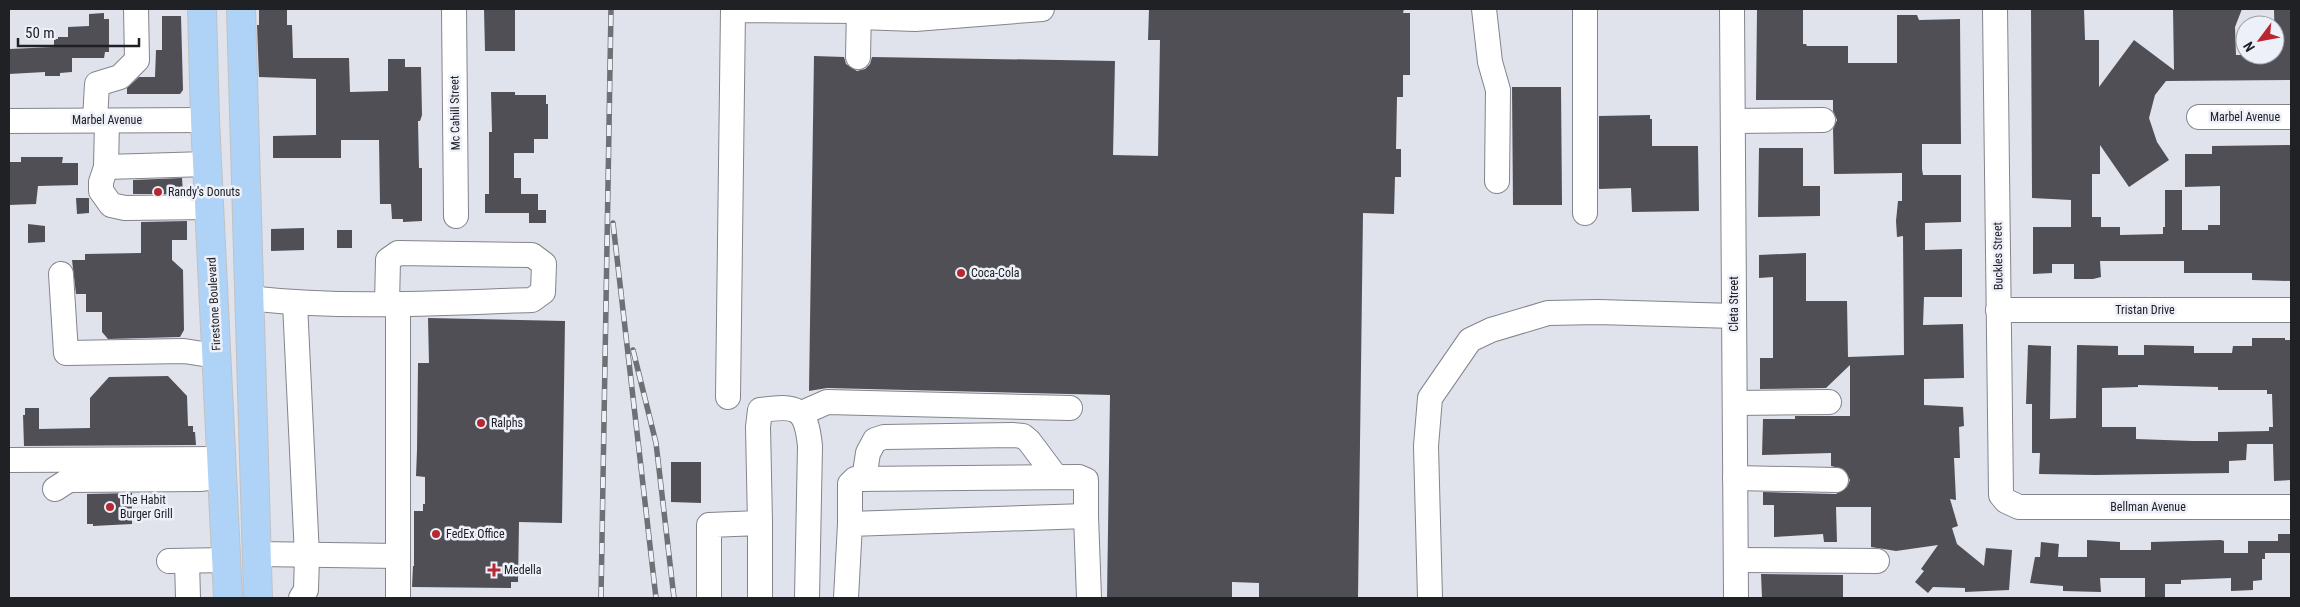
<svg xmlns="http://www.w3.org/2000/svg" width="2300" height="607" viewBox="0 0 2300 607" font-family="'Roboto Condensed',sans-serif">
  <style>
    .building { fill: #504f56; fill-rule: evenodd }
    .lines { fill: none; stroke-linecap: round; stroke-linejoin: round }
    .minor-casing { stroke: #83858c; stroke-width: 26 }
    .major-casing { stroke: #c1c1c2; stroke-width: 30 }
    .minor { stroke: #fff; stroke-width: 24 }
    .major { stroke: #afd3f6; stroke-width: 28 }
    .rail-casing { stroke: #6e7075; stroke-width: 5.5 }
    .rail { stroke: #edf0f8; stroke-width: 4; stroke-dasharray: 11; stroke-linecap: butt }
    .poi-dot { fill: #b82730; stroke: #edf0f8; stroke-width: 2 }
    .labels { text-anchor: middle; stroke-width: 5; stroke-linejoin: round; paint-order: stroke }
    .street-label { font-size: 12px; fill: #202124; stroke: #edf0f8 }
    .poi-label { font-size: 12px; fill: #202124; stroke: #edf0f8; text-anchor: start }
  </style>
  <rect width="100%" height="100%" fill="#e0e3eb"/>
  <g class="building">
    <path d="M259 9H287V25H292L293 58H349L350 92 388 91V59H405V67H421L422 115 420 121H418L419 168H422V221L403 222V219H392L391 204H380L379 140H341V158H273V136L316 135V79L259 77 257 25H259Z"/>
    <path d="M484 9H515V51H485Z"/>
    <path d="M1149 9H1404L1403 13H1410V75H1403V97H1397L1396 149H1401V177H1395L1394 214 1363 213 1358 598H1259V583L1232 582V597L1107 598 1110 395 827 388 809 391 814 56 844 57 846 64 857 71 865 69 870 64 872 57 1115 61 1113 155 1158 156 1160 40H1148Z"/>
    <path d="M1757 9H1803V44H1806L1807 46H1848V63H1897V15H1917L1919 20 1960 19 1961 144H1922V169L1923 175H1961V222L1925 223V250L1962 249V297H1924L1923 325 1963 324 1964 378 1924 379V405L1963 407 1964 426 1959 427 1960 458H1954L1956 500 1950 499 1958 526 1952 528 1957 544 1984 566 1986 548 2012 550 2009 590 1965 592V588L1933 587 1928 593 1915 582 1924 571 1921 569 1938 545 1896 551 1871 547V507H1836L1837 542H1824L1823 534 1774 537V505H1763V492L1836 494 1847 487 1850 480 1843 469 1831 466V453L1762 455 1763 419H1795V416H1850V365L1826 388 1760 389V358H1773V277L1759 278V255L1806 253V301H1847L1848 357 1904 355 1903 236 1897 237 1896 221 1898 201H1902V173L1834 174 1833 129 1837 120 1833 111V100H1756Z"/>
    <path d="M2031 9H2084L2085 40H2099V87L2134 40 2174 70 2173 9H2242L2235 27 2236 55H2275L2274 9H2291V80L2166 81 2155 95 2149 118 2157 142 2169 160 2129 187 2100 145V174H2092V217H2101V227H2120V235L2163 234V227H2165V190H2182V230H2208V225H2220V186L2185 187V154H2212V146L2291 145V281L2252 280V273H2184V261H2100L2101 277 2093 279H2074V264H2052V273L2033 274V227H2071V200L2032 198Z"/>
    <path d="M104 13V19H109V52H105L104 58H72V72L60 73V76H45V72L9 74V49L54 47V39H58V37H68V27L89 26V14Z"/>
    <path d="M162 16H181L183 90 180 94H127V88L139 77H155L156 50H162Z"/>
    <path d="M1512 87H1561L1562 205H1513Z"/>
    <path d="M491 92H515V95H546V104H548V139H534V153H514V178H521V194H538V210H546V223H529V213H485V194H489V132H492Z"/>
    <path d="M1650 115V119H1652V146H1698L1699 211 1632 212 1631 188 1599 189V116Z"/>
    <path d="M1759 148H1803V186H1820V216L1758 217Z"/>
    <path d="M21 157H63L62 163H78V185L38 186 36 204 9 205V162H21Z"/>
    <path d="M182 178 183 194H133V180Z"/>
    <path d="M76 198H89V213L77 214Z"/>
    <path d="M187 221V240H172V260L183 270 184 330 180 337 108 339 102 332V312H86V294H76L72 260H85V254L141 253V222Z"/>
    <path d="M28 224 45 226V242L28 243Z"/>
    <path d="M304 228V250L271 251V229Z"/>
    <rect x="337" y="230" width="15" height="18"/>
    <path d="M428 318 565 321 562 523 519 522 518 582H511V588L412 587 413 566H414V511H423V504H425V477L416 476 417 450 418 363H429Z"/>
    <path d="M2252 338H2285V340H2291V480L2274 481 2273 444H2247L2246 460 2229 461V473L2095 475 2039 474 2040 453H2032V404H2026L2028 345 2051 346 2050 419 2076 418 2077 345 2118 346V355H2144V345L2194 346V353H2232L2233 346H2252ZM2138 385 2218 387V390H2267V394H2272L2273 427H2269V431L2218 432V441H2193L2136 439V427H2102V388L2138 387Z"/>
    <path d="M168 376 187 396 188 426H193V432H195L196 445 24 446 23 415H25V408H39V429L90 428V398L109 377Z"/>
    <path d="M671 462H701V503L671 502Z"/>
    <path d="M132 493V524L93 526V524H87V494Z"/>
    <path d="M2278 534H2291V553H2265V559H2262V580L2253 581V590L2231 591V578L2181 580V584H2165V598H2145V578H2100L2101 592 2063 591V586L2030 583 2035 557H2040L2041 542 2059 544 2058 557H2087V540L2120 542V550H2151V542L2221 540 2224 541V553H2248V541H2278Z"/>
    <path d="M1761 574 1843 575V598H1762Z"/>
  </g>
  <g class="lines">
    <defs>
      <g id="minor">
        <path d="M454 9 456 216"/>
        <path d="M1484 9 1490 62 1498 90 1497 181"/>
        <path d="M1585 9V213"/>
        <path d="M1732 9 1736 598"/>
        <path d="M1995 9 2001 495 2006 501 2019 507H2291"/>
        <path d="M859 17 915 19 1042 9"/>
        <path d="M858 57 859 9"/>
        <path d="M2199 117H2291"/>
        <path d="M95 120 97 84 120 77 137 60 136 9"/>
        <path d="M9 121 205 120"/>
        <path d="M107 121 106 167 101 182V191L111 205 125 208 209 207"/>
        <path d="M1733 121 1823 120"/>
        <path d="M106 167 207 164"/>
        <path d="M61 274 66 353 184 351 216 356"/>
        <path d="M249 298C343 309 438 303 532 300L543 292 544 264 532 255 398 253 388 260 387 304"/>
        <path d="M295 303 307 556 306 590 301 598"/>
        <path d="M1998 310H2291"/>
        <path d="M728 397 733 10 859 11"/>
        <path d="M1735 403 1829 402"/>
        <path d="M802 413 827 402 1070 408"/>
        <path d="M9 460 222 459"/>
        <path d="M1735 478 1836 480"/>
        <path d="M864 479 868 453 875 440 884 437 1012 435 1023 436 1029 441 1056 477"/>
        <path d="M55 489 69 480 200 479 223 476"/>
        <path d="M760 523 758 427 760 410C797 405 806 407 810 446L807 598"/>
        <path d="M850 524V484L855 479 1079 477 1086 480V516"/>
        <path d="M257 554 398 556V304"/>
        <path d="M1736 560 1877 561"/>
        <path d="M169 561 227 560"/>
        <path d="M187 561 188 598"/>
        <path d="M398 598V556"/>
        <path d="M709 598V525L760 523V598"/>
        <path d="M846 598 850 524 1086 516 1089 598"/>
        <path d="M1430 598 1426 446 1430 398 1470 340 1491 330 1548 313 1598 312 1734 316"/>
      </g>
      <g id="major">
        <path d="M202 9 205 120 228 598"/>
        <path d="M241 9 258 598"/>
      </g>
    </defs>
    <use href="#minor" class="minor-casing"/>
    <use href="#major" class="major-casing"/>
    <use href="#minor" class="minor"/>
    <use href="#major" class="major"/>
    <defs>
      <g id="rail">
        <path d="M613 223 656 598"/>
        <path d="M633 350 656 443 674 598"/>
        <path d="M601 598 611 9"/>
      </g>
    </defs>
    <use href="#rail" class="rail-casing"/>
    <use href="#rail" class="rail"/>
  </g>
  <g class="poi-dot">
    <circle cx="158" cy="192" r="5"/>
    <circle cx="961" cy="273" r="5"/>
    <circle cx="481" cy="423" r="5"/>
    <circle cx="110" cy="507" r="5"/>
    <circle cx="436" cy="534" r="5"/>
    <path d="M491.5 562.5h5v5h5v5h-5v5h-5v-5h-5v-5h5z"/>
  </g>
  <g class="labels">
    <g class="street-label">
      <text transform="translate(455 113) rotate(-91)" y="4">Mc Cahill Street</text>
      <text x="2245" y="121">Marbel Avenue</text>
      <text x="107" y="124">Marbel Avenue</text>
      <text transform="translate(1998 256) rotate(-91)" y="4">Buckles Street</text>
      <text transform="translate(214 304) rotate(-93)" y="4">Firestone Boulevard</text>
      <text transform="translate(1734 304) rotate(-90)" y="4">Cleta Street</text>
      <text x="2145" y="314">Tristan Drive</text>
      <text x="2148" y="511">Bellman Avenue</text>
    </g>
    <g class="poi-label">
      <text x="168" y="196">Randy's Donuts</text>
      <text x="971" y="277">Coca-Cola</text>
      <text x="491" y="427">Ralphs</text>
      <text x="120" y="504">The Habit<tspan x="120" dy="14">Burger Grill</tspan></text>
      <text x="446" y="538">FedEx Office</text>
      <text x="504" y="574">Medella</text>
    </g>
  </g>
  <rect width="2300" height="607" fill="none" stroke="#202124" stroke-width="20"/>
  <g transform="translate(2260 40) rotate(238)"><circle r="24" fill="#edf0f8" stroke="#9b9da3"/>
  <path d="M0-4L9 19L0 12L-9 19Z" fill="#b82730"/>
  <text y="-8" font-size="14" font-weight="bold" text-anchor="middle" fill="#202124">N</text>
  </g>
  <path d="M18 38v8h121v-8" fill="none" stroke="#202124" stroke-width="2.5"/>
  <text x="25" y="38" font-size="15" fill="#202124" stroke="#edf0f8" stroke-width="4" paint-order="stroke">50 m</text>
</svg>
